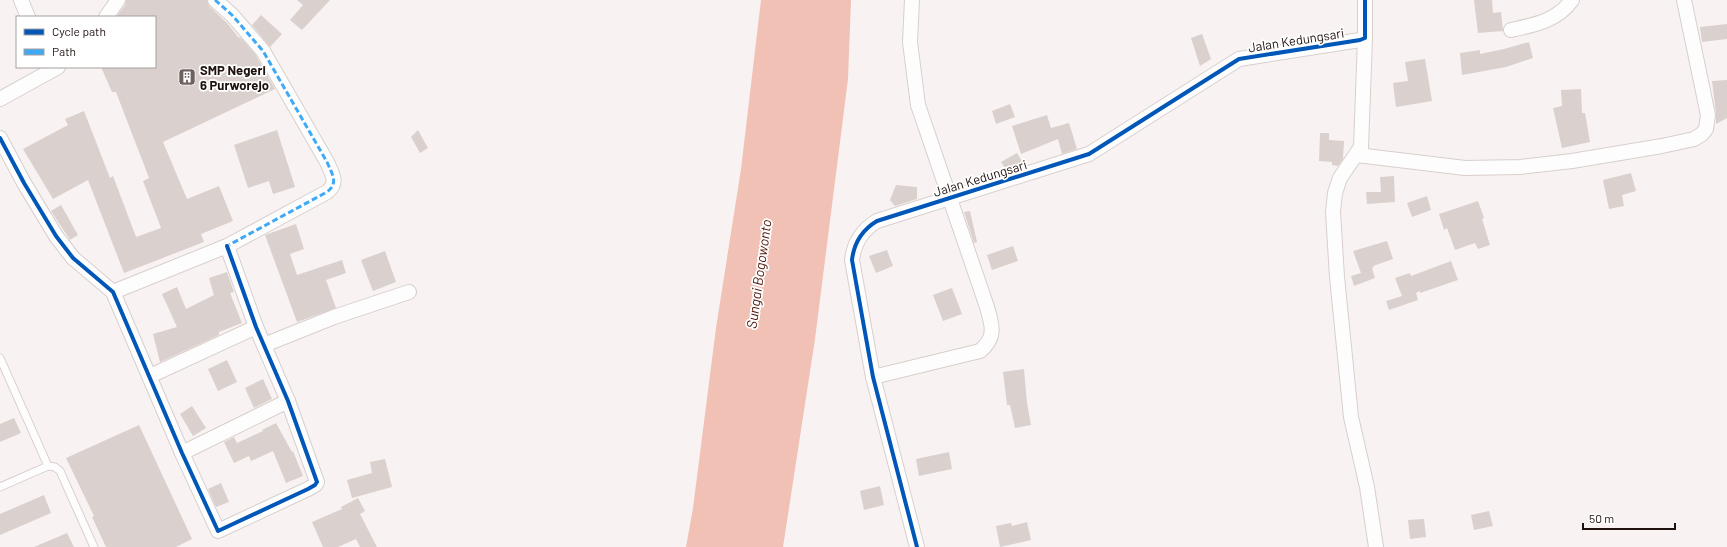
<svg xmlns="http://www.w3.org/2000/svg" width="1727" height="547" viewBox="0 0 1727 547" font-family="Barlow,sans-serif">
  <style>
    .water { fill: #f0c1b4 }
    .building { fill: #dad0ce }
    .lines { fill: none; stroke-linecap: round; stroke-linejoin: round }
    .service-casing { stroke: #d8cfcc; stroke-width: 9 }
    .minor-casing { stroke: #d8cfcc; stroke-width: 16 }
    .service { stroke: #fefdfd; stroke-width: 7 }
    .minor { stroke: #fefdfd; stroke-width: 14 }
    .quiet { stroke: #3fa9f5; stroke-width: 3; stroke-dasharray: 6 3; stroke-linecap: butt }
    .cycleway-casing { stroke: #fff; stroke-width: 6 }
    .cycleway { stroke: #0057b8; stroke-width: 4 }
    .labels { text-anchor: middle; stroke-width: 3.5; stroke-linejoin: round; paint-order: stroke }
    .street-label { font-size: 13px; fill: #1f120f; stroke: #fff }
    .poi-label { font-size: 13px; font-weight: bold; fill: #1f120f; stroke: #fff; text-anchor: start }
    .water-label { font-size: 14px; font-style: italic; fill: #4f1608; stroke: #fff }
  </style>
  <rect width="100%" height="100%" fill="#f8f3f2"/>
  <path class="water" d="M761 0H851L848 79 815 339 783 547H686L693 508 716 328 741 169Z"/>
  <g class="building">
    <path d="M126 0H207L209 6 227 23 239 38 240 37 255 54 275 89 163 142 187 199 219 186 233 221 201 234 204 242 124 273 88 180 53 199 23 149 68 125 65 119 84 111 110 178 113 176 136 237 161 228 143 181 149 178 116 92H112L101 67H155V17H116L125 5Z"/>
    <path d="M297 0H330L302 30 290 20 303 5Z"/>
    <path d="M1474 0H1492L1493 13 1501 12 1503 31 1478 33Z"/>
    <path d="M261 15 282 34 270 47 252 25Z"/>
    <path d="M1727 24V39L1702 42 1700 27Z"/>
    <path d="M1202 34 1211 59 1200 66 1191 38Z"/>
    <path d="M1529 42 1533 58 1506 67 1462 75 1460 53 1480 50V54L1504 49Z"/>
    <path d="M1425 59 1432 101 1396 107 1393 83 1408 81 1405 62Z"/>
    <path d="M1727 80V118L1716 124V114L1712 81Z"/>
    <path d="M1581 89 1582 113H1585L1590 142 1562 148 1553 108 1562 106 1561 90Z"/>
    <path d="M1010 104 1015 117 996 124 992 111Z"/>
    <path d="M1047 115 1051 128 1069 123 1077 149 1062 154 1058 139 1021 154 1012 126Z"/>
    <path d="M277 130 295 187 273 194 269 181 248 188 234 145Z"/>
    <path d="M418 130 428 148 420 153 411 137Z"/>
    <path d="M1320 133H1329V140L1344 141 1343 159 1338 166 1332 165V162L1319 161Z"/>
    <path d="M1017 153 1023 163 1007 171 1001 162Z"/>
    <path d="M1631 173 1636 191 1622 195 1624 206 1609 209 1603 180Z"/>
    <path d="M1394 176 1395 202 1367 204 1366 192H1381L1380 177Z"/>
    <path d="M896 185 917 187V199L895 206 890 200Z"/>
    <path d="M1427 196 1431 210 1412 217 1407 203Z"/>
    <path d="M1478 201 1484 218 1482 219 1490 245 1478 249 1475 243 1455 250 1447 228 1444 230 1439 214Z"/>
    <path d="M61 205 78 235 70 240 51 211Z"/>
    <path d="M970 211 977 242 974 243 964 212Z"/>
    <path d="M296 224 304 249 290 254 297 275 342 260 346 273 326 280 336 308 297 322 265 235Z"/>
    <path d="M1387 241 1393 259 1373 266 1374 267 1372 268 1375 278 1354 286 1351 276 1361 273 1353 251Z"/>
    <path d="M1013 246 1018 261 992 270 987 255Z"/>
    <path d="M887 250 893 266 876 273 869 256Z"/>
    <path d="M385 251 396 282 373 291 361 260Z"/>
    <path d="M1451 261 1458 280 1420 293V291L1416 293 1418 300 1389 310 1386 301 1402 296 1395 278 1410 273 1411 276Z"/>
    <path d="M227 272 234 292 230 293 242 323 219 332V335L160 362 153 334 177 327 162 294 177 287 186 309 214 295 209 278Z"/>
    <path d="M952 288 962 314 943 321 933 295Z"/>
    <path d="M227 360 237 382 218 391 208 369Z"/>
    <path d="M1024 369 1027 403 1031 425 1015 428 1010 405H1007L1003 372Z"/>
    <path d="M263 379 272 399 254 408 245 388Z"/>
    <path d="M192 406 206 428 193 436 180 414Z"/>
    <path d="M14 418 21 433 0 442V424Z"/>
    <path d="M276 423 292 452 293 451 303 476 286 483 273 451 251 461 249 456 234 463 224 442 234 437 237 443 263 431 262 430Z"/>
    <path d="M139 425 192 539 176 547H106L92 517 94 516 66 458Z"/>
    <path d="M949 452 952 469 919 476 916 459Z"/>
    <path d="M385 459 392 487 352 498 347 480 372 473 370 462Z"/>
    <path d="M221 483 229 502 216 507 208 489Z"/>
    <path d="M880 486 884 505 864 510 860 491Z"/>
    <path d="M44 495 51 513 0 535V514Z"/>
    <path d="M358 498 365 511 360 514 377 547H360L356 539 338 547H323L312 522 342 509 341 507Z"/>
    <path d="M1489 511 1493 526 1474 530 1471 515Z"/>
    <path d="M1424 519 1426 537 1410 539 1408 520Z"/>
    <path d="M1027 522 1031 540 1000 547 996 526 1011 523 1012 526Z"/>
    <path d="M67 533 74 547H34Z"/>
  </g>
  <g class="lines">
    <defs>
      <g id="service">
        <path d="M0 358 48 466"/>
        <path d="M0 487 48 466 55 467 60 471 94 547"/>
      </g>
      <g id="minor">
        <path d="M21 0 28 17"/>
        <path d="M106 17 118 0"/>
        <path d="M1511 30C1534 25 1557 21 1572 0"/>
        <path d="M1365 38 1361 147 1340 178 1335 193 1333 212 1337 277 1351 417 1367 487 1376 547"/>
        <path d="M0 99 58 67"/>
        <path d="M0 138 24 183 56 236 73 258 113 292 182 453 218 531 308 489 315 485 317 482 288 401 256 327 227 246"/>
        <path d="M1357 155 1465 168 1520 167 1572 161 1662 146 1694 139 1702 134 1706 129 1708 115 1684 0"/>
        <path d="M113 292 227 246 327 192C339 183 332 174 327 162L263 51 232 15 215 0"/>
        <path d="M264 345 334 317 409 292"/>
        <path d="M150 376 256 327"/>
        <path d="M873 377 980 351C997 337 992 325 987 307L918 105 910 42 912 0"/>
        <path d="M182 453 288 401"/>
        <path d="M917 547 873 377 852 260C854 242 862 230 877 221L1089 154 1239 59 1360 40 1365 38V0"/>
      </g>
    </defs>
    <use href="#service" class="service-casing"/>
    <use href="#minor" class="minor-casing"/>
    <use href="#service" class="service"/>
    <use href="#minor" class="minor"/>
    <path class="quiet" d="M215 0 232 15 263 51 327 162C332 174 339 183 327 192L227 246"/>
    <defs>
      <g id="cycleway">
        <path d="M0 138 24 183 56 236 73 258 113 292 182 453 218 531 308 489 315 485 317 482 288 401 256 327 227 246"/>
        <path d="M917 547 873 377 852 260C854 242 862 230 877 221L1089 154 1239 59 1360 40 1365 38V0"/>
      </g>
    </defs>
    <use href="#cycleway" class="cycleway-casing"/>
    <use href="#cycleway" class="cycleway"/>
  </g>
  <defs>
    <symbol id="building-square" viewBox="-11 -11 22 22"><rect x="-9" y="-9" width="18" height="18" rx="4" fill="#6b615e" stroke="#fff"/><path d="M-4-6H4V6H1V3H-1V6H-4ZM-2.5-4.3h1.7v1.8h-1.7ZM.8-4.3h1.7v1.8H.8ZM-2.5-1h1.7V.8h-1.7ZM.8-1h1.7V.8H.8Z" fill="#fff"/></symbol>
  </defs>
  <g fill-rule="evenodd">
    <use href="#building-square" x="177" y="67" width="20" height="20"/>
  </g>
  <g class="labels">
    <g class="street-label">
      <text transform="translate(1296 40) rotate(-9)" y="5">Jalan Kedungsari</text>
      <text transform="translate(980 178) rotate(-17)" y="5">Jalan Kedungsari</text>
    </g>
    <g class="poi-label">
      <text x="200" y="75">SMP Negeri<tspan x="200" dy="15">6 Purworejo</tspan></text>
    </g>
    <g class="water-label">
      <text transform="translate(759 274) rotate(-82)" y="5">Sungai Bogowonto</text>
    </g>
  </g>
  <rect x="16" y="16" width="140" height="52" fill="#ffffff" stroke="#a5a09f"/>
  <rect x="24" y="29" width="20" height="6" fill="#0057b8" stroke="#a5a09f"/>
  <text x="52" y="36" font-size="12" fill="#1f120f">Cycle path</text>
  <rect x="24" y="49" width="20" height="6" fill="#3fa9f5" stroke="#a5a09f"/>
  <text x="52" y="56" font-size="12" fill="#1f120f">Path</text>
  <path d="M1583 523v6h92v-6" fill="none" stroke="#1f120f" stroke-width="2"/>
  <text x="1589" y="523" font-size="12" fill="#1f120f" stroke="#ffffff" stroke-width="3" paint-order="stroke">50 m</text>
</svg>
